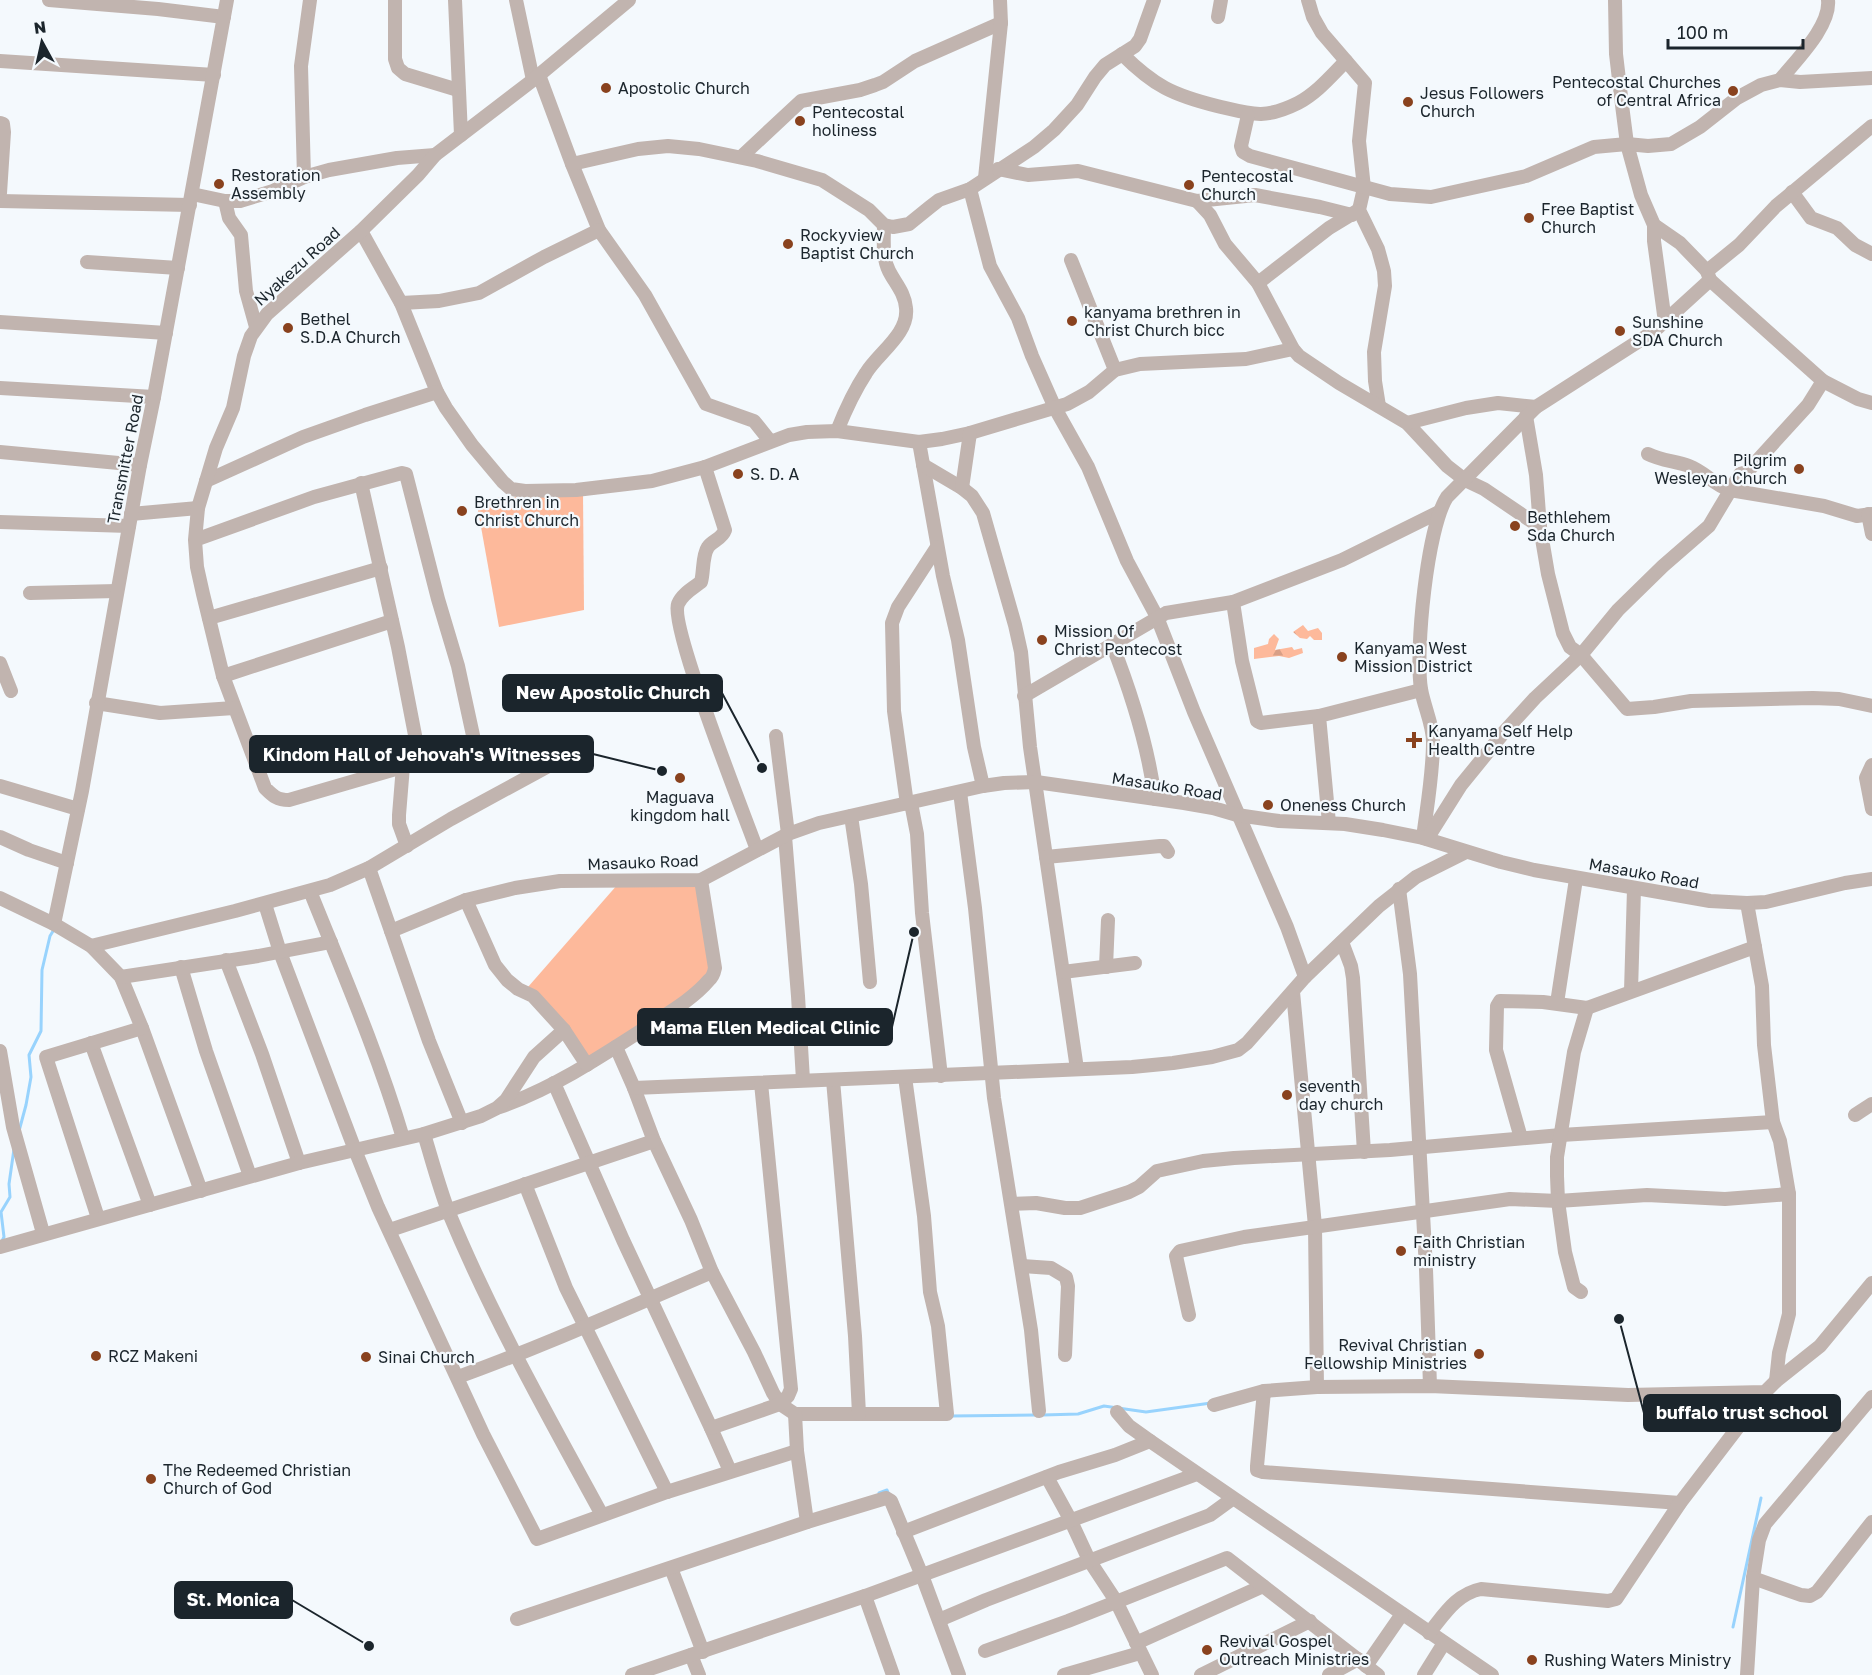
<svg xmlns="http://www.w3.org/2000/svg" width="1872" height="1675" viewBox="0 0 1872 1675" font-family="'Golos Text',sans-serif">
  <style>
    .green { fill: #fdb99b }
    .forest { fill: url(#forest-firs) }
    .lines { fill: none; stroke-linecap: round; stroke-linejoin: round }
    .stream { stroke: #98d3fd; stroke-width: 3 }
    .minor { stroke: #c1b4af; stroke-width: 14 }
    .poi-dot { fill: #89421e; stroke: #f4f9fd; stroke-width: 2 }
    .labels { text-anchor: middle; stroke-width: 4.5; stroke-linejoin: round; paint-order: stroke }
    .poi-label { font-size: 16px; fill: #1b252c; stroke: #f4f9fd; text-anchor: start }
    .street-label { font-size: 16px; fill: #1b252c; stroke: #f4f9fd }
    .leader { fill: none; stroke: #1b252c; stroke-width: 2 }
    .callout-dot { fill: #1b252c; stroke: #f4f9fd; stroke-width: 2 }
    .callout { fill: #1b252c; stroke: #1b252c; stroke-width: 2 }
    .callout-label { font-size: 18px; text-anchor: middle; font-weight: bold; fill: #fff }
  </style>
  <defs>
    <pattern id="forest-firs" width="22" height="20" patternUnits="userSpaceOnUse" patternTransform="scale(1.5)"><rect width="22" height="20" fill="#fdb99b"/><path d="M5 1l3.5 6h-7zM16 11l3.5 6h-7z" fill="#d89f86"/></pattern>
  </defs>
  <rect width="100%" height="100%" fill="#f4f9fd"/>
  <g class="green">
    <path d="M583 493 584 610 499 627 476 499Z"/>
    <path d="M698 883 713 966 696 990 588 1060 528 987 618 884Z"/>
  </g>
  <g class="forest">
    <path d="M1303 625 1308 631 1318 628 1322 633V640H1314L1310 636 1307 639 1300 638 1293 632Z"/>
    <path d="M1274 634 1279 639 1275 650 1292 647 1294 650 1302 648 1303 653 1289 658 1279 656 1254 659V648L1268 644 1269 639Z"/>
  </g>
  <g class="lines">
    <g class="stream">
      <path d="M19 1131 26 1105 31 1077 29 1055 41 1031 42 970 50 936 55 928"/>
      <path d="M2 1241 4 1237 1 1212 10 1197 9 1184 14 1149"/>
      <path d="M1043 1415 1078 1414 1104 1406 1146 1412 1211 1403"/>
      <path d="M950 1416 1036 1415"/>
      <path d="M879 1493 887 1490 889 1495"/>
      <path d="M1733 1627 1761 1498"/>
    </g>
    <g class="minor">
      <path d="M49 0 158 9 224 17"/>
      <path d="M395 0V59L398 68 405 74 458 90"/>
      <path d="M455 0 461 135"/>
      <path d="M516 0 533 80"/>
      <path d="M1308 0 1313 17 1322 33 1365 83 1359 141 1364 188 1359 210 1378 249 1384 271 1385 286 1374 352 1375 381 1379 406"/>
      <path d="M1615 0 1616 54 1622 105 1627 144 1641 195 1654 225 1680 243 1707 271"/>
      <path d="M1218 17 1221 0"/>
      <path d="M1122 54C1154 86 1173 95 1217 106 1251 114 1264 120 1298 103 1317 93 1331 76 1346 61"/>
      <path d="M0 61 214 75"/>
      <path d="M539 75 572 164 599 230 645 295 706 404 754 421 770 441"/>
      <path d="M1780 80C1796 60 1831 26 1828 0"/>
      <path d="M1248 115 1241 146 1243 152 1250 156 1390 194 1431 197 1526 176 1594 147 1627 144 1648 146 1671 144 1700 127 1737 98 1761 85 1780 80 1800 82 1872 78"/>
      <path d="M0 123 3 124 4 132 0 193"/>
      <path d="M741 157 801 101 860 90 875 85 883 82 915 61 1001 23"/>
      <path d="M572 164 638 149 668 146 699 149 757 161 822 180 869 210 884 225 893 227 909 224 930 207 939 200 970 189 1034 147 1054 130 1077 105 1095 77 1105 65 1135 46 1140 39 1154 0"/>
      <path d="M998 169 1028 175 1078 171 1197 201 1255 195 1320 207 1352 215"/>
      <path d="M304 177 301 66 310 0"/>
      <path d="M985 178 1001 23 1000 0"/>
      <path d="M970 189 990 266 1018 318 1032 356 1055 408 1088 467 1127 561 1157 617 1194 712 1287 927 1305 977"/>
      <path d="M1792 192 1811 218 1837 228 1855 245 1872 254"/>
      <path d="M192 194 225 201H240L273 191 304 177 329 170 397 158 435 155"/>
      <path d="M0 201 190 205"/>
      <path d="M225 201 229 218 241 235 246 291 256 327"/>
      <path d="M1197 201 1210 215 1225 244 1258 283 1293 349 1299 356 1339 383 1407 423 1447 466 1465 480 1484 489 1540 527"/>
      <path d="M1654 225V241L1665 322"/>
      <path d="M361 231 401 303 437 392 446 408 472 445 503 482 511 489 525 491 576 490 652 481 705 467 789 435 807 432 837 431 919 442 942 439 970 433 1067 404 1089 392 1115 370 1140 364 1246 359 1293 349"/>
      <path d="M1071 260 1115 370"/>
      <path d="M87 262 178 268"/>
      <path d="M1710 280 1823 381 1858 399 1872 403"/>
      <path d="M1258 283 1329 228 1357 211"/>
      <path d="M401 303 439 301 479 293 544 257 599 230"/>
      <path d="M0 322 166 333"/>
      <path d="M0 388 154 397"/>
      <path d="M1526 416 1536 475 1540 527 1548 574 1563 633 1570 647 1581 655 1627 709 1654 707 1691 701 1813 698 1839 699 1872 706"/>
      <path d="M1407 423 1466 408 1498 403 1536 407"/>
      <path d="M837 431C845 411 854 391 866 373 878 353 909 334 906 308 905 293 895 283 889 271 882 257 884 240 884 225"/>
      <path d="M919 442 943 576 958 640 974 747 983 786"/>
      <path d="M0 452 140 465"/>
      <path d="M1648 454C1662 461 1676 461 1689 466 1705 472 1714 485 1730 490L1824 506 1857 516 1872 514"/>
      <path d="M923 465 962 488 972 496 983 513 1015 625 1021 652 1030 747 1077 1069"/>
      <path d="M705 467 725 530C722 539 713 540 708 547 702 556 704 571 701 582 693 588 682 594 678 604 669 626 745 816 757 850"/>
      <path d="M206 481 303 437 365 415 437 392"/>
      <path d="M361 483 398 647 420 761"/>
      <path d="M962 488 970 433"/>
      <path d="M131 514 198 508"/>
      <path d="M1868 514 1872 534"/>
      <path d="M0 522 129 526"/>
      <path d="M195 540 314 497 402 473 406 474 438 599 458 666 474 740 473 744 468 748 289 800C277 800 273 796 265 788L223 676 203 594 197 567 195 540 198 508 216 448 233 408 244 356 251 336 267 314 361 231 418 175 435 155 533 80 629 0"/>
      <path d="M30 593 117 591"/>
      <path d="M1233 602 1242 661 1257 721 1261 723 1319 716"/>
      <path d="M209 618 381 568"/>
      <path d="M1112 644C1132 695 1148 745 1155 799"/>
      <path d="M0 663 11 691"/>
      <path d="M223 676 392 621"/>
      <path d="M1024 696 1166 613 1233 602 1342 560 1439 512"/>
      <path d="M96 703 160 713 234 708"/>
      <path d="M776 736 788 834"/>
      <path d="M1872 765 1866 778 1872 809"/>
      <path d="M403 766 399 815V824L407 846"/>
      <path d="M0 786 78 809"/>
      <path d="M960 792 975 908 994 1098 1031 1330 1039 1411"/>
      <path d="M911 803 917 834 922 913 941 1076"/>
      <path d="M907 804 894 711 892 623 898 607 937 547"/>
      <path d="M851 816 861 884 870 982"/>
      <path d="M1329 823 1319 716 1421 690"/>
      <path d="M785 836 798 996 803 1080"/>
      <path d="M0 837 29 850 67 863"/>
      <path d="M1423 838C1427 806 1433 774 1433 742 1433 724 1424 707 1421 689 1415 651 1427 528 1447 497L1536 407 1653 332 1710 280 1707 271 1739 245 1776 206 1872 126"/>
      <path d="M1427 839 1461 785 1505 731 1535 698 1581 655 1618 610 1663 566 1709 526 1740 474 1747 472 1808 405 1823 381"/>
      <path d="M1046 857 1160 846H1164L1168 852"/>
      <path d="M369 868 391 931 466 900 515 888 560 881 701 880 788 834 819 823 983 786 1004 783 1036 782 1184 803 1213 808 1237 815 1279 821 1345 824 1383 830 1423 838 1501 862 1534 870 1710 901 1747 903 1766 902 1845 883 1872 879"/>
      <path d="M1399 889 1410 974 1426 1269 1430 1386"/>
      <path d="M310 891C343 973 378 1054 403 1138"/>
      <path d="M0 898 54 924 91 946 121 977 142 1028 201 1191"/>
      <path d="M466 900 495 965 507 980 518 989 533 996 564 1030"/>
      <path d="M1747 903 1762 986 1764 1045 1773 1122 1780 1141 1789 1194V1314L1779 1353 1776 1381"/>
      <path d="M265 904 280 952 355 1150 378 1207 483 1434 537 1539 667 1492 797 1451"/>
      <path d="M54 924 82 791 140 465 154 397 227 0"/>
      <path d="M391 931 429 1041 462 1123"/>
      <path d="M1342 942 1351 966 1353 978 1364 1152"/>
      <path d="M91 946 235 911 330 885 369 868 451 819 552 764 567 753 575 743"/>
      <path d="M226 960 262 1054 299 1163"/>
      <path d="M181 967 206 1051 250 1176"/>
      <path d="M1106 967 1108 920"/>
      <path d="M1063 972 1135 963"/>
      <path d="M121 977 258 956 331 942"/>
      <path d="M1631 991 1634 889"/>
      <path d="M1293 992 1315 1226 1317 1387"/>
      <path d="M1557 1003 1576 879"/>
      <path d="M91 1043 150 1205"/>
      <path d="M616 1047 634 1088 654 1141 691 1220 712 1272 754 1352 773 1393 780 1404 795 1414H947L938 1326 930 1292 924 1216 905 1077"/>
      <path d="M0 1051 13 1127 43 1233"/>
      <path d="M833 1080 855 1336 859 1414"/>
      <path d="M554 1083 623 1240 711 1428 730 1471"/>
      <path d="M634 1088 1132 1067 1173 1063 1212 1057 1238 1050 1247 1043 1305 977 1379 906 1416 877 1466 852"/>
      <path d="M500 1107C554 1088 602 1056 650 1025 670 1012 694 998 709 980 713 977 714 973 715 968L701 880"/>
      <path d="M1855 1115 1872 1104"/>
      <path d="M424 1134C432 1160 439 1187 449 1213 492 1317 548 1416 602 1515"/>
      <path d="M1521 1138 1496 1050 1497 1006 1500 1001 1543 1002 1587 1008 1755 947"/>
      <path d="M525 1184 566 1288 667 1492"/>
      <path d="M1012 1204 1036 1203 1065 1208H1080L1129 1192 1139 1187 1157 1171 1203 1161 1234 1158 1390 1150 1561 1135 1773 1122"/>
      <path d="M98 1218 46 1057 142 1028"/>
      <path d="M390 1230 654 1141"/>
      <path d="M0 1247 299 1163 424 1134 481 1116 497 1108 506 1100 534 1057 564 1030 587 1065"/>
      <path d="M1022 1266 1051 1268 1066 1277 1068 1286 1065 1355"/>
      <path d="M1581 1292 1574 1287 1565 1252 1558 1201 1557 1176V1157L1574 1052 1587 1008"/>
      <path d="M1189 1315 1176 1256 1180 1251 1244 1237 1510 1199 1558 1201 1647 1195 1725 1199 1789 1194"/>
      <path d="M458 1377C544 1346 627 1308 712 1272"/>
      <path d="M1264 1391 1257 1466V1470L1263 1472 1680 1503"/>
      <path d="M1872 1397 1765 1524 1759 1540 1753 1578 1801 1595 1810 1596 1817 1592 1872 1522"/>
      <path d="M1214 1405 1264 1391 1317 1387 1430 1386 1628 1395 1765 1392 1776 1381 1820 1346 1872 1283"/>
      <path d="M1117 1412 1129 1426 1150 1441 1492 1675"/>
      <path d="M795 1414 797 1451 807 1522"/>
      <path d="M711 1428 780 1404 788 1396 791 1389 761 1083"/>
      <path d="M1047 1477 1070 1519 1089 1560 1116 1601 1152 1675"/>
      <path d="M903 1532 1059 1472 1115 1455 1150 1441"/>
      <path d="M671 1568 703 1652"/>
      <path d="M865 1596 893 1675"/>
      <path d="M517 1619 807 1522 886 1498 891 1501 923 1578 959 1675"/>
      <path d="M939 1620 986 1600 1210 1515 1232 1499"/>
      <path d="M1429 1633C1444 1615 1456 1594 1481 1589L1608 1601 1616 1599 1680 1503 1765 1392"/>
      <path d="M1136 1643 1263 1586"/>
      <path d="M985 1651 1068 1621 1227 1558 1378 1675"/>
      <path d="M691 1655 699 1675"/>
      <path d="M1366 1666 1402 1614"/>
      <path d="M632 1675 865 1596 1197 1474"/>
      <path d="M1064 1675 1140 1653"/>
      <path d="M1201 1675 1310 1621"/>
      <path d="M1329 1675 1358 1659"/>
      <path d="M1424 1675 1444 1643"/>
      <path d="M1747 1675 1753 1578"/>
    </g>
  </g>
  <g class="poi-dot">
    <circle cx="606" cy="88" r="6"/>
    <circle cx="1733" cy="91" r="6"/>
    <circle cx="1408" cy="102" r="6"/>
    <circle cx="800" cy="121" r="6"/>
    <circle cx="219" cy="184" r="6"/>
    <circle cx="1189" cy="185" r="6"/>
    <circle cx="1529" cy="218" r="6"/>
    <circle cx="788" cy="244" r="6"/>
    <circle cx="1072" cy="321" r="6"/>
    <circle cx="288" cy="328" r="6"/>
    <circle cx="1620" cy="331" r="6"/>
    <circle cx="1799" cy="469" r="6"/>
    <circle cx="738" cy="474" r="6"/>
    <circle cx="462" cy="511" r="6"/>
    <circle cx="1515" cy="526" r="6"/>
    <circle cx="1042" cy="640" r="6"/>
    <circle cx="1342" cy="657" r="6"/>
    <path d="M1411 731h6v6h6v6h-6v6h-6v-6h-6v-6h6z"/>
    <circle cx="680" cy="778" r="6"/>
    <circle cx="1268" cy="805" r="6"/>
    <circle cx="1287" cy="1095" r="6"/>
    <circle cx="1401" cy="1251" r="6"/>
    <circle cx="1479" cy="1354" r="6"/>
    <circle cx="96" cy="1356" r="6"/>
    <circle cx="366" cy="1357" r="6"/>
    <circle cx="151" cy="1479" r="6"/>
    <circle cx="1207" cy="1650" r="6"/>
    <circle cx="1532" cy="1660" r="6"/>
  </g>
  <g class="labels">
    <g class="poi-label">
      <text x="1721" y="88" text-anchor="end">Pentecostal Churches<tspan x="1721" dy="18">of Central Africa</tspan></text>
      <text x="618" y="94">Apostolic Church</text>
      <text x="1420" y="99">Jesus Followers<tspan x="1420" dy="18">Church</tspan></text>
      <text x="812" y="118">Pentecostal<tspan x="812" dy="18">holiness</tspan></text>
      <text x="231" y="181">Restoration<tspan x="231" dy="18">Assembly</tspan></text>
      <text x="1201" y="182">Pentecostal<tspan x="1201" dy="18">Church</tspan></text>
      <text x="1541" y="215">Free Baptist<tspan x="1541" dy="18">Church</tspan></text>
      <text x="800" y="241">Rockyview<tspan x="800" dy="18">Baptist Church</tspan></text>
      <text x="1084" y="318">kanyama brethren in<tspan x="1084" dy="18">Christ Church bicc</tspan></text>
      <text x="300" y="325">Bethel<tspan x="300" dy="18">S.D.A Church</tspan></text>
      <text x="1632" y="328">Sunshine<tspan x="1632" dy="18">SDA Church</tspan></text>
      <text x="1787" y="466" text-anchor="end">Pilgrim<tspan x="1787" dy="18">Wesleyan Church</tspan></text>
      <text x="750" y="480">S. D. A</text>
      <text x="474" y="508">Brethren in<tspan x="474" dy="18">Christ Church</tspan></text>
      <text x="1527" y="523">Bethlehem<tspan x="1527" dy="18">Sda Church</tspan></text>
      <text x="1054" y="637">Mission Of<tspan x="1054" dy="18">Christ Pentecost</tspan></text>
      <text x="1354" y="654">Kanyama West<tspan x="1354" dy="18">Mission District</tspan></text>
      <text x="1428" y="737">Kanyama Self Help<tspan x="1428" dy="18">Health Centre</tspan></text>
      <text x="680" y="803" text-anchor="middle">Maguava<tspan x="680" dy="18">kingdom hall</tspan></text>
      <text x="1280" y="811">Oneness Church</text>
      <text x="1299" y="1092">seventh<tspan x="1299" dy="18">day church</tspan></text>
      <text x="1413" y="1248">Faith Christian<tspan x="1413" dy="18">ministry</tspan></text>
      <text x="1467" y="1351" text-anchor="end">Revival Christian<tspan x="1467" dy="18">Fellowship Ministries</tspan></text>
      <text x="108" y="1362">RCZ Makeni</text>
      <text x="378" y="1363">Sinai Church</text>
      <text x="163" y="1476">The Redeemed Christian<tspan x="163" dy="18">Church of God</tspan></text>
      <text x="1219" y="1647">Revival Gospel<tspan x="1219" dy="18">Outreach Ministries</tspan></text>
      <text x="1544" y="1666">Rushing Waters Ministry</text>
    </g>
    <g class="street-label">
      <text transform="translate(297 266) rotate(-42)" y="6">Nyakezu Road</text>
      <text transform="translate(125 459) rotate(-79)" y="6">Transmitter Road</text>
      <text transform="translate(1167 786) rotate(9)" y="6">Masauko Road</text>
      <text transform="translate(643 862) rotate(-2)" y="6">Masauko Road</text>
      <text transform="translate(1644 873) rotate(10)" y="6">Masauko Road</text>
    </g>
  </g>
  <path class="leader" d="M762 768L722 693M662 771L593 754M914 932L892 1027M1619 1319L1644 1413M369 1646L292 1600"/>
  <g class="callout-dot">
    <circle cx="762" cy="768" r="6"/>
    <circle cx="662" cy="771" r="6"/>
    <circle cx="914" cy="932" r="6"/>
    <circle cx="1619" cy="1319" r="6"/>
    <circle cx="369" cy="1646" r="6"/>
  </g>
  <g class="callout">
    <rect x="503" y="675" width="219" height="36" rx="6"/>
    <rect x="250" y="736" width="343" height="36" rx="6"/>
    <rect x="638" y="1009" width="254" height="36" rx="6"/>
    <rect x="1644" y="1395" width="196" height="36" rx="6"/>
    <rect x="175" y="1582" width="117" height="36" rx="6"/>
  </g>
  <g class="callout-label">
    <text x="613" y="699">New Apostolic Church</text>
    <text x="422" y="761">Kindom Hall of Jehovah's Witnesses</text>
    <text x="765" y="1034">Mama Ellen Medical Clinic</text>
    <text x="1742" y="1419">buffalo trust school</text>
    <text x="233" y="1606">St. Monica</text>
  </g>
  <g transform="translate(42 42) rotate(352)" stroke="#f4f9fd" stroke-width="4.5" paint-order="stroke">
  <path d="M0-4.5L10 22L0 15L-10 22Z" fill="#1b252c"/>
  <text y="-9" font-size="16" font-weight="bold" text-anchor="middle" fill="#1b252c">N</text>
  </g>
  <path d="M1668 39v9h135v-9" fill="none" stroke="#1b252c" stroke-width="3"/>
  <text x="1677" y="39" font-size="18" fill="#1b252c" stroke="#f4f9fd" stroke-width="4.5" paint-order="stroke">100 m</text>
</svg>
